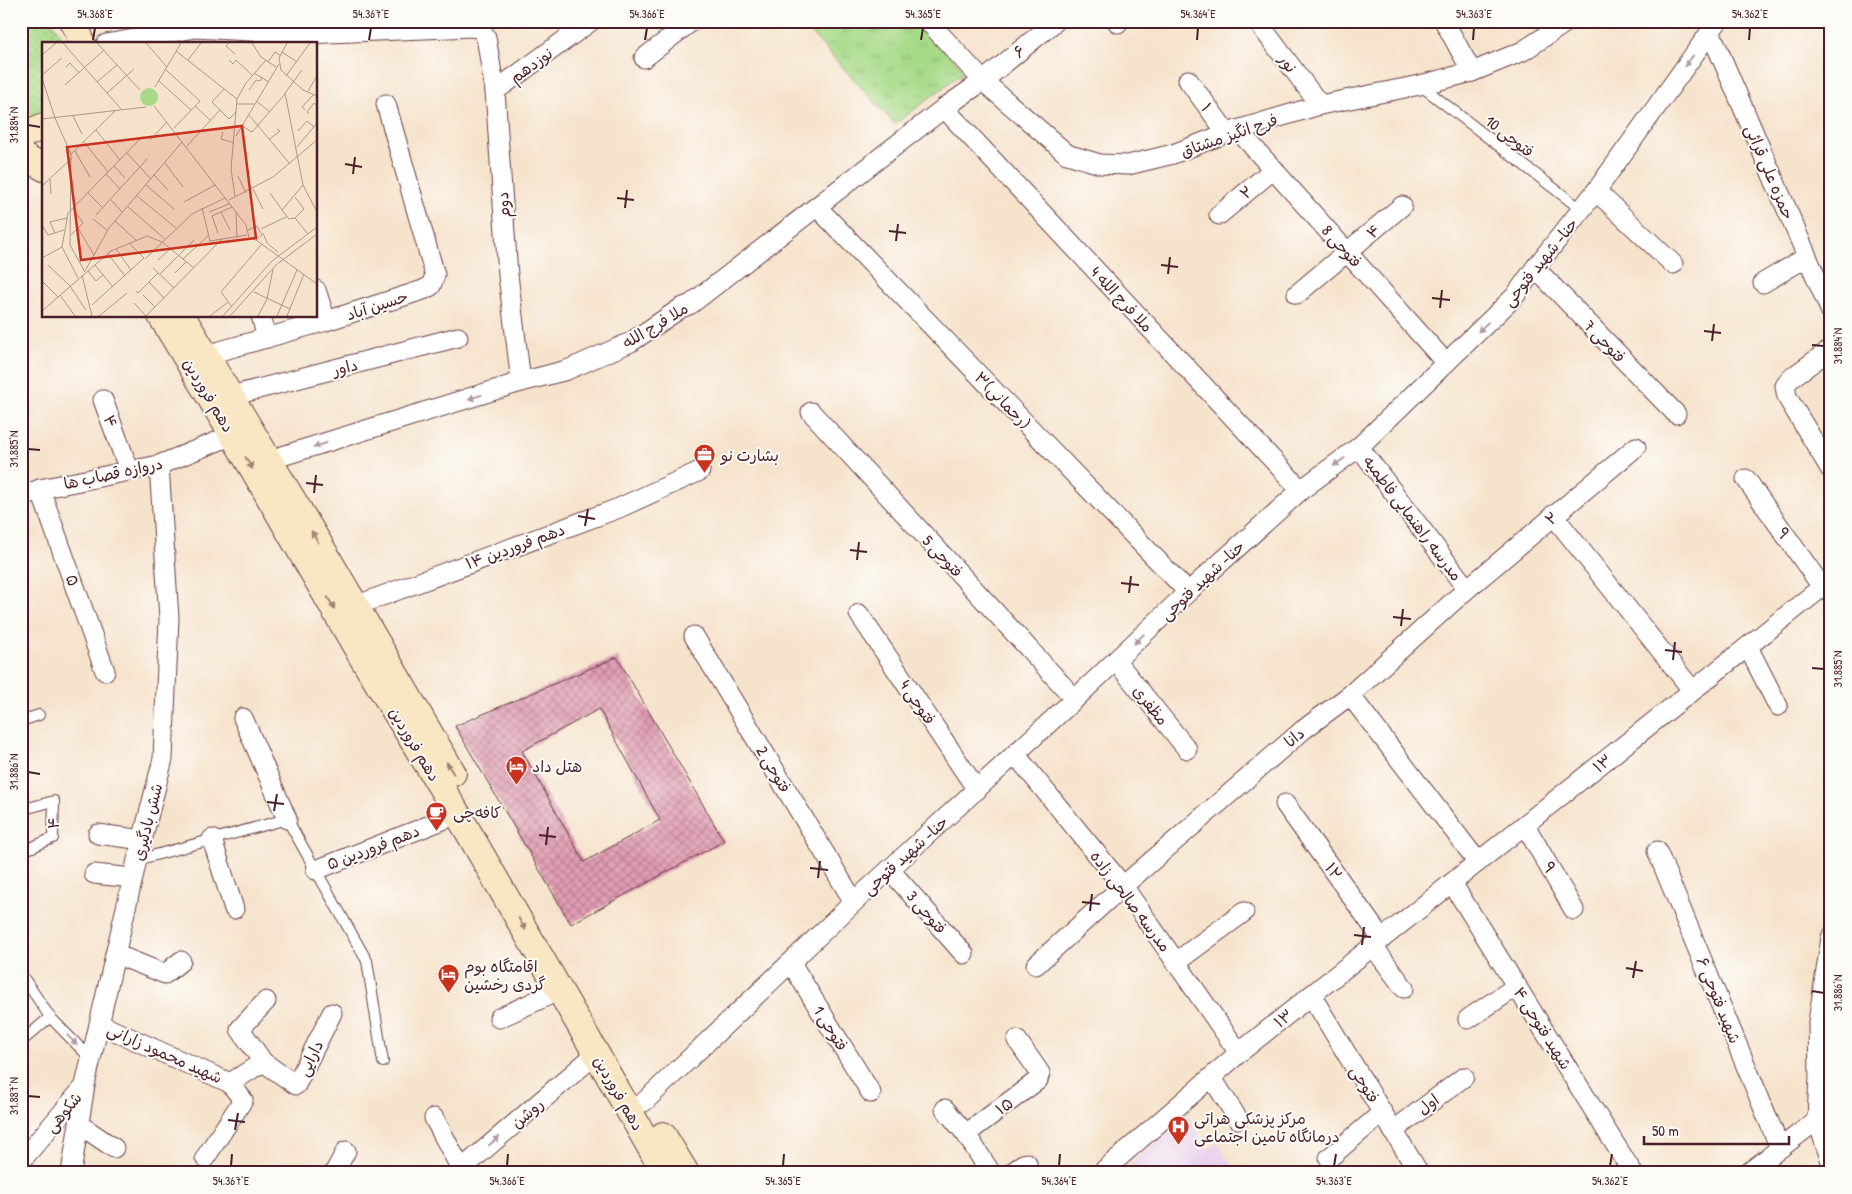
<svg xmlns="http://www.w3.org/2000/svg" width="1852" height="1194" viewBox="0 0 1852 1194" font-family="'Patrick Hand','Playpen Sans Arabic',sans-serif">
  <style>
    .built { fill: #e9d2ed }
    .grass { fill: url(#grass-dots); stroke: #797c5a }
    .park { fill: url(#park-tufts); stroke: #797c5a }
    .building { fill: url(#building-cross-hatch); fill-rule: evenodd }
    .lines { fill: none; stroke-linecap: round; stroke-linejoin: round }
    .service-casing { stroke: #643c43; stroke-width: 12 }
    .minor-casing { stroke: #643c43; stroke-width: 21 }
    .secondary-casing { stroke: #643c43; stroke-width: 28 }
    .service { stroke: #fff; stroke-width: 10 }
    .minor { stroke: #fff; stroke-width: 19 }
    .secondary { stroke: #f9e7c3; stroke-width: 26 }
    .oneway { fill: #ae9aa0 }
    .oneway2 { fill: #a28377 }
    .ticks { fill: none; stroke: #4a1f2b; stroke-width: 2 }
    .labels { text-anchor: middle; stroke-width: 4; stroke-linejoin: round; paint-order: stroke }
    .street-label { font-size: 16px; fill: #4a1f2b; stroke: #fdfcf7 }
    .poi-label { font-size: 16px; fill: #4a1f2b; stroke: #fdfcf7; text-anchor: start }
    .inset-road { fill: none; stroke: #b1958c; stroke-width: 1 }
    .view { fill: #c8321e; fill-opacity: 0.15; stroke: #c8321e; stroke-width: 2.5 }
    .inset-edge { fill: none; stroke: #4a1f2b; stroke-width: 2.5 }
    .neatline { fill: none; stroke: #4a1f2b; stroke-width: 2 }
    .ticks-label { font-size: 12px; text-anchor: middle; fill: #4a1f2b }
  </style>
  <defs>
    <pattern id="grass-dots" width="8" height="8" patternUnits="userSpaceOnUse" patternTransform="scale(1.25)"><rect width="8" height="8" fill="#a8da89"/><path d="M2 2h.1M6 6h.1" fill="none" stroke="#92bb76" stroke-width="1.8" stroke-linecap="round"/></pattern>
    <pattern id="park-tufts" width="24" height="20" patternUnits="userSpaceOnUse" patternTransform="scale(1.25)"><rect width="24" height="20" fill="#a8da89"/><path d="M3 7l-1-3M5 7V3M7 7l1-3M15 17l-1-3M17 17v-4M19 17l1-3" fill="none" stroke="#92bb76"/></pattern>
    <pattern id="building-cross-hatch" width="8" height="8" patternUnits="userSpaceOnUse" patternTransform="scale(1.25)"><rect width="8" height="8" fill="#e19db3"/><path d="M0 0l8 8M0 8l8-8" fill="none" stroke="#b87f92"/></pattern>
  </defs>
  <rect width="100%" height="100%" fill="#fdfcf7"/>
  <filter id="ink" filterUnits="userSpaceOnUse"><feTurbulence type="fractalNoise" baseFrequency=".02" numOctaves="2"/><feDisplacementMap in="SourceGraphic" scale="10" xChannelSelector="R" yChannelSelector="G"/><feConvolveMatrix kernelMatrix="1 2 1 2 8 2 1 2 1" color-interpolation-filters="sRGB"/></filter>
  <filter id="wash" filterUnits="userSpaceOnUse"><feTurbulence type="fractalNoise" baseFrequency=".0096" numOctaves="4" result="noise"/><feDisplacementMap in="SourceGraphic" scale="20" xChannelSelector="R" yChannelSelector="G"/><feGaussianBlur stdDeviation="1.12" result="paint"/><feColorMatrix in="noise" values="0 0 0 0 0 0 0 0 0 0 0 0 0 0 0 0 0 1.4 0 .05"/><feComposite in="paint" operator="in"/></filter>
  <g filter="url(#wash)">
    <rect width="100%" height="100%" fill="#f6e3cc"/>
    <path class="built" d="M1188 1116 1207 1149 1218 1143 1236 1173H1119Z"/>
    <path class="grass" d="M21 21H51L61 35 64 44H44V111L33 119 21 122Z"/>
    <path class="park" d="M800 21H918L965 71 895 124Z"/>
    <g id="blocks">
      <path class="building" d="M617 657 724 841 571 924 455 726ZM599 709 660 820 584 862 522 751Z"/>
    </g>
  </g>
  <g filter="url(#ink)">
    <use href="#blocks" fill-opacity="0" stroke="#643c43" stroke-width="1"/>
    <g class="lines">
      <defs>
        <g id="service">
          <path d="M1420 85 1582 210"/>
          <path d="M21 721 39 715"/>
          <path d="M21 852 53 838 54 801 28 808"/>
          <path d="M137 860 287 819 367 961 383 1062"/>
          <path d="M21 974 50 1017 91 1059"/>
          <path d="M21 1042 50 1017"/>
        </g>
        <g id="minor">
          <path d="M928 21 983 81 1067 154 1100 164 1128 165 1173 154 1227 133 1320 105 1420 85 1472 72 1523 51 1568 21"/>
          <path d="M1117 21 1118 23"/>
          <path d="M1257 21 1320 105"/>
          <path d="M1444 21 1472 72"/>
          <path d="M1710 31 1831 312"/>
          <path d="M106 44 196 28 305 34 472 27 481 29 486 37 495 91 508 275 521 382"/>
          <path d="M644 58 692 21"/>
          <path d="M1188 80 1227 133"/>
          <path d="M495 91 591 21"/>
          <path d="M944 108 1301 490"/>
          <path d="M1238 130 1446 363"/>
          <path d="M1596 191 1673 264"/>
          <path d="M817 207 1188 592"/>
          <path d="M1219 215 1274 169"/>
          <path d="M1535 268 1676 414"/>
          <path d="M1763 283 1807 257"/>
          <path d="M316 290 326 321"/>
          <path d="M1297 294 1402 206"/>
          <path d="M261 316 267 338"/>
          <path d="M1831 349 1791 378 1785 386 1787 397 1831 470"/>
          <path d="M206 355 326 321 423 290 431 286 435 275 386 104"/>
          <path d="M231 396 458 337"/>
          <path d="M103 400 129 470"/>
          <path d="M811 412 1075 699"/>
          <path d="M1359 447 1467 589"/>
          <path d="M269 460 521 382 567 370 631 342 681 308 691 304 944 108 983 81 1056 21"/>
          <path d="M1746 479 1822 587"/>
          <path d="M40 489 105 671"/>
          <path d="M21 497 40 489 159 465 233 435"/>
          <path d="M1553 515 1693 691"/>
          <path d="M355 606 619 508 700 471"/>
          <path d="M859 614 977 790"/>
          <path d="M694 636 854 902"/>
          <path d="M1748 647 1778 706"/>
          <path d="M1116 661 1187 749"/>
          <path d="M1350 695 1478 862"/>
          <path d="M243 718 287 819"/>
          <path d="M1015 754 1123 886 1239 1053"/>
          <path d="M1285 804 1382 939"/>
          <path d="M1525 825 1574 910"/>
          <path d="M98 834 143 840"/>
          <path d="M212 839 234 909"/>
          <path d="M1657 851 1780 1148"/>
          <path d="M316 870 458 814"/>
          <path d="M890 870 964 954"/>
          <path d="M94 874 133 878"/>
          <path d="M1452 883 1633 1173"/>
          <path d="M1831 938 1818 1022 1819 1075 1817 1120 1831 1161"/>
          <path d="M1373 946 1404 988"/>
          <path d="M115 954 165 974 181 961"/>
          <path d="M1176 962 1244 912"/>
          <path d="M791 963 871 1093"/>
          <path d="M1036 965 1123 886 1303 730 1350 695 1467 589 1636 447"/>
          <path d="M1311 995 1419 1173"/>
          <path d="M499 1018 560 990"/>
          <path d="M1468 1019 1517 986"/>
          <path d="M99 1024 230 1083 243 1100 205 1158"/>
          <path d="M263 1062 240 1029 266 1001"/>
          <path d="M1212 1078 1238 1119"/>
          <path d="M230 1083 263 1062 296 1085 332 1013"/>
          <path d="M644 1102 854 902 1075 699 1188 592 1301 490 1359 447 1515 296 1535 268 1596 191 1718 21"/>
          <path d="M945 1109 966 1134 991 1173"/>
          <path d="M434 1118 461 1169"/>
          <path d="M80 1125 114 1148"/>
          <path d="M1393 1131 1464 1077"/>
          <path d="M966 1134 1038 1080 1040 1073 1017 1040"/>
          <path d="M1329 1158 1382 1113"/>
          <path d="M21 1161 85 1086"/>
          <path d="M71 1173 85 1085 137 860 163 759 169 618 159 465"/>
          <path d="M334 1173 346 1151"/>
          <path d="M457 1173 597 1053"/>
          <path d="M1012 1173 1023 1164 1027 1163"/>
          <path d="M1101 1173 1239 1053 1831 580"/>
          <path d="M1748 1173 1817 1120"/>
        </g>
        <g id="secondary">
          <path d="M72 21 78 31 82 44"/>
          <path d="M21 136 44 126"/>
          <path d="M21 155 44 168"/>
          <path d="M161 316 253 469 360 654 466 828 665 1173"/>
          <path d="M182 316 320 545 453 773"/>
          <path d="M663 1135 686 1173"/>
        </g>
      </defs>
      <use href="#service" class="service-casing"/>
      <use href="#minor" class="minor-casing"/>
      <use href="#secondary" class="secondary-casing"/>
      <use href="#service" class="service"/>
      <use href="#minor" class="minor"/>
      <use href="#secondary" class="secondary"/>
    </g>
    <defs><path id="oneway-solid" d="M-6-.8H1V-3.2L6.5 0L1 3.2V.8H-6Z" transform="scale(1.25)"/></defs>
    <g class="oneway">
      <use href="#oneway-solid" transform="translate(1689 61) rotate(126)"/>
      <use href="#oneway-solid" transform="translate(1483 327) rotate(136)"/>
      <use href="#oneway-solid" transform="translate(475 397) rotate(163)"/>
      <use href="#oneway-solid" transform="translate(320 445) rotate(163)"/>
      <use href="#oneway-solid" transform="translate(1339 462) rotate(144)"/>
      <use href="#oneway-solid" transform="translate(1139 639) rotate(136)"/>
      <use href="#oneway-solid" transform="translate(72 1040) rotate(45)"/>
      <use href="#oneway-solid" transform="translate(494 1141) rotate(-40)"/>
    </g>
    <g class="oneway2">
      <use href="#oneway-solid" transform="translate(249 463) rotate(59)"/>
      <use href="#oneway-solid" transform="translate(315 537) rotate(-121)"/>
      <use href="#oneway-solid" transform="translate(331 603) rotate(60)"/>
      <use href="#oneway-solid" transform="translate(450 768) rotate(-120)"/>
      <use href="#oneway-solid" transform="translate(522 924) rotate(60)"/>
    </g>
  </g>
  <path class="ticks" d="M93 40 95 28M369 40 371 28M645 40 647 28M921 40 923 28M1197 40 1198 28M1473 40 1474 28M1749 40 1750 28M28 125 40 127M345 164 362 167M353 174 355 157M617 198 634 200M625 208 627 190M889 231 906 233M896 241 898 224M1161 265 1178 267M1168 274 1170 257M1432 298 1450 300M1440 308 1442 290M1704 331 1721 333M1712 341 1714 324M1812 345 1824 346M28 449 40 450M306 483 323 485M314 493 316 475M578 516 595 519M585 526 588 509M850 550 867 552M857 560 859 542M1121 583 1139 585M1129 593 1131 576M1393 617 1411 619M1401 626 1403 609M1665 650 1682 652M1673 660 1675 642M1812 668 1824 669M28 772 40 774M267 802 284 804M274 811 277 794M539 835 556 837M546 845 548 827M810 868 828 870M818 878 820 861M1082 902 1100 904M1090 911 1092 894M1354 935 1371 937M1362 945 1364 927M1626 968 1643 971M1633 978 1636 961M1812 991 1824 993M28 1096 40 1097M228 1120 245 1122M235 1130 238 1113M231 1166 232 1154M507 1166 508 1154M783 1166 784 1154M1059 1166 1060 1154M1334 1166 1336 1154M1610 1166 1612 1154"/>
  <defs>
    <symbol id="office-pin" viewBox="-11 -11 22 30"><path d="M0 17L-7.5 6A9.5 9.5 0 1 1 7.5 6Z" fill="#c8321e" stroke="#fdfcf7"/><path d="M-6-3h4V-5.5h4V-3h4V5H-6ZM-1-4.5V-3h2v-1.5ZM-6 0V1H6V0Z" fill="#fff"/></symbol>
    <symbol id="hotel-pin" viewBox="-11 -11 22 30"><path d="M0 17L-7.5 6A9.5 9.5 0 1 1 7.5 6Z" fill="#c8321e" stroke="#fdfcf7"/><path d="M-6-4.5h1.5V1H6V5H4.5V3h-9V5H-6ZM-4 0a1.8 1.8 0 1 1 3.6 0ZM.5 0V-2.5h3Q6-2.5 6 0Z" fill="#fff"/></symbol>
    <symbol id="cafe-pin" viewBox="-11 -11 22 30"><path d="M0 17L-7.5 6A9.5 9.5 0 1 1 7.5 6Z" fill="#c8321e" stroke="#fdfcf7"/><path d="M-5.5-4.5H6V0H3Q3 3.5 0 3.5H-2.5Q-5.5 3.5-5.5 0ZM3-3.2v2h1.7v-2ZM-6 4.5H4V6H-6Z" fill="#fff"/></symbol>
    <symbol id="hospital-pin" viewBox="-11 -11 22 30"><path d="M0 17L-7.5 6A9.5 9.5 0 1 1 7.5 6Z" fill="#c8321e" stroke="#fdfcf7"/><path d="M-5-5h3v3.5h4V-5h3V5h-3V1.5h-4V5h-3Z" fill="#fff"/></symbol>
  </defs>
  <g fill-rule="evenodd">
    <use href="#office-pin" x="692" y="442" width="25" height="34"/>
    <use href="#hotel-pin" x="504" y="754" width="25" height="34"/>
    <use href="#cafe-pin" x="424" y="800" width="25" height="34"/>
    <use href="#hotel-pin" x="436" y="962" width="25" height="34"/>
    <use href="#hospital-pin" x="1166" y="1114" width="25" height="34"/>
  </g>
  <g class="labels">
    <g class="street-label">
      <text transform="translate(1019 51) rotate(-39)" y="6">۶</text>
      <text transform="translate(1288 63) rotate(53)" y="6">نور</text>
      <text transform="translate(531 65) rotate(-36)" y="6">نوزدهم</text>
      <text transform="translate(1207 107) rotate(53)" y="6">۱</text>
      <text transform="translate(1229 135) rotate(-19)" y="6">فرح انگیز مشتاق</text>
      <text transform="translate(1510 136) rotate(38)" y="6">فتوحی 10</text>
      <text transform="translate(1770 172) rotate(67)" y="6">حمزه علی قرائی</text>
      <text transform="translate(1246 192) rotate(-41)" y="6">۲</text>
      <text transform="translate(503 205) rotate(-94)" y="6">دوم</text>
      <text transform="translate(1373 231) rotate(-41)" y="6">۴</text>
      <text transform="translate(1342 246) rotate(48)" y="6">فتوحی 8</text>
      <text transform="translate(1540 262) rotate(-51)" y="6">حنا- شهید فتوحی</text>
      <text transform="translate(1122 299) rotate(47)" y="6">4 ملا فرج الله</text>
      <text transform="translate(377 305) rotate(-18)" y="6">حسین آباد</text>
      <text transform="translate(655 325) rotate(-31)" y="6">ملا فرج الله</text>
      <text transform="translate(1605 341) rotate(46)" y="6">فتوحی 7</text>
      <text transform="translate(345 367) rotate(-15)" y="6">داور</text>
      <text transform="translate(209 395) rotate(59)" y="6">دهم فروردین</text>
      <text transform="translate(1003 400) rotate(46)" y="6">۳(رحمانی)</text>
      <text transform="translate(111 421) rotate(70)" y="6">۴</text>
      <text transform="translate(113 473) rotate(-12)" y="6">دروازه قصاب ها</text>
      <text transform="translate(1413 518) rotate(53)" y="6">مدرسه راهنمایی فاطمیه</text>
      <text transform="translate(1551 518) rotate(-40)" y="6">۲</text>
      <text transform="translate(1784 533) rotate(55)" y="6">۹</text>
      <text transform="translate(515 546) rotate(-20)" y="6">دهم فروردین ۱۴</text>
      <text transform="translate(943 556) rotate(47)" y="6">فتوحی 5</text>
      <text transform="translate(73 580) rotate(71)" y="6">۵</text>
      <text transform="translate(1202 580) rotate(-43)" y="6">حنا- شهید فتوحی</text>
      <text transform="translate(918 702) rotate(56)" y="6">فتوحی 4</text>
      <text transform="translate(1151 705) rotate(51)" y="6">مظفری</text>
      <text transform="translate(1294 737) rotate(-40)" y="6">دانا</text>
      <text transform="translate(415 744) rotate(59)" y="6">دهم فروردین</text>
      <text transform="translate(1602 763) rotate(-39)" y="6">۱۳</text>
      <text transform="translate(774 769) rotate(59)" y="6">فتوحی 2</text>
      <text transform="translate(147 822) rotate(-76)" y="6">شش بادگیری</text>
      <text transform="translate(53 823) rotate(-88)" y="6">۴</text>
      <text transform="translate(373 847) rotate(-21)" y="6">دهم فروردین ۵</text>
      <text transform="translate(905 855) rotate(-42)" y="6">حنا- شهید فتوحی</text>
      <text transform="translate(1550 867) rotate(60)" y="6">۹</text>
      <text transform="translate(1334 871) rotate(54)" y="6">۱۲</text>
      <text transform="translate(1131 901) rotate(53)" y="6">مدرسه صالحی زاده</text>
      <text transform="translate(927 912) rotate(49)" y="6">فتوحی 3</text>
      <text transform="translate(1719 1000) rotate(68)" y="6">شهید فتوحی ۶</text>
      <text transform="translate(1283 1018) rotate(-39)" y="6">۱۳</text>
      <text transform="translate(831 1028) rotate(58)" y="6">فتوحی 1</text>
      <text transform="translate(1543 1028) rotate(58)" y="6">شهید فتوحی ۴</text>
      <text transform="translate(165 1053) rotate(24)" y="6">شهید محمود زارانی</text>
      <text transform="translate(310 1058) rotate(-64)" y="6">دارایی</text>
      <text transform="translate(1365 1084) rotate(59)" y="6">فتوحی</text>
      <text transform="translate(619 1093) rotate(60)" y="6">دهم فروردین</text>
      <text transform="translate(1428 1104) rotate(-37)" y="6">اول</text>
      <text transform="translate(1004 1106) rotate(-37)" y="6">۱۵</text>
      <text transform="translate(63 1112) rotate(-50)" y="6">شکوهی</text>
      <text transform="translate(527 1113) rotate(-40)" y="6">روشن</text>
    </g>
    <g class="poi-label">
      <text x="721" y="461">بشارت نو</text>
      <text x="532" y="772">هتل داد</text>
      <text x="453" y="818">کافه‌چی</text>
      <text x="464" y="972">اقامتگاه بوم<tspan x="464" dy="18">گردی رخشین</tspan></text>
      <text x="1194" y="1124">مرکز پزشکی هراتی<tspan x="1194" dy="18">درمانگاه تامین اجتماعی</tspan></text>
    </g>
  </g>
  <g transform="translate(42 42)">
    <rect width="275" height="275" fill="#f6e3cc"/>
    <path d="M98 55a9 9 0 1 1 18 0a9 9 0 1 1-18 0Z" fill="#a8da89"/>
    <path class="inset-road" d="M21 1 79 67M55 1 98 48M104 1 125 25M187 1 184 4 193 12M210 1 219 15 234 25M245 1 237 16 239 28 261 48 275 54M134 9 195 57M240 10 255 20M0 13 14 1M146 18 159 1M187 18 191 22 194 18 210 33M226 20 233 10 239 14M24 25 28 21 37 31M123 27 158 59 132 86M260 28 243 51 261 143 275 170M212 31 227 40M0 33 20 16M244 34 268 1M0 36 13 76 29 112 28 203 43 230M117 39 149 68M55 40 75 23M23 43 62 8M113 45 139 1M182 47 170 60 187 77 194 70M207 48 214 38 218 39 220 36M266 49 275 34M65 51 92 27M214 59 228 70M195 62H212M112 64 204 183 207 196 214 198 220 193 215 184 206 188M153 64 168 78M263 68 260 65 272 52M267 72 265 70 272 61 275 64M207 73 248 122M31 74 40 92M0 77 104 65M200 84 210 90 243 52M54 88 78 118M256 89 265 79 272 85M181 90 179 97 192 101M194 94 237 22M228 97 238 89 235 87M108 98 125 80M42 100 66 130M145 104 178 68M255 105 275 81M33 109 48 135M85 111 109 137M29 112 73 69M123 121 141 145M72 124 83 136M64 132 78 147M112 133 126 148M196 134 204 151M8 137 9 152M104 143 132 167M0 144 30 116M211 147 221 167M46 151 61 166M228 151 240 168M95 154 134 186M193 154 189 127 195 57 204 41 224 18M253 155 262 167 253 176 247 177 240 168 261 143M69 158 80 170M187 158 231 135 275 98M142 160 173 143M86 165 123 197M160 166 168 199 205 193M167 170 187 162M179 170 188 188M194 170 195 196M54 173 105 117M253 176 266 192M51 177 66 189M73 179 95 199M0 183 6 193 22 188M36 186 52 213M219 187 244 175M13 191 8 180 25 176M176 191 170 174 190 165M221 191 225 201 236 210M29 193 41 181 31 167M214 198 275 242M74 207 89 228M66 212 83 234M0 216 20 205M103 217 150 172 183 156M141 217 166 194M116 218 128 207M6 223 28 244 44 268M53 223 71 245M111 226 132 246M43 229 67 186 140 100M46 229 54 239 61 233M133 231 144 220M118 232 152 198M40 233 50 274M36 236 20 205 26 171 100 95M0 239 16 255M107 240 122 256M94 249 96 251 116 231M212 250 248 267M18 253 33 274M101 253 113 265M92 261 104 274M50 263 102 216 88 202M190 265 179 250 220 202M0 269 69 209 105 194 120 200 152 226M57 274 85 251M104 274 180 197M168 274 186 260M181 274 230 219 275 185M188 274 234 223 275 192M216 274 225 257 231 227M235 274 255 228M245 274 262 232"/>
    <path class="view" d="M200 84 214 196 39 218 25 105Z"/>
    <rect width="275" height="275" class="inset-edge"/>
  </g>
  <rect width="1852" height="1194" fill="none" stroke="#fdfcf7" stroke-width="55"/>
  <path d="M1644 1136v8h145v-8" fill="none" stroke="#4a1f2b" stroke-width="2.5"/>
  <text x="1652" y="1136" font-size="15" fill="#4a1f2b" stroke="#fdfcf7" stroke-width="4" paint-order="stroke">50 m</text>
  <rect x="28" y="28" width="1796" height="1138" class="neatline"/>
  <g class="ticks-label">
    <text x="95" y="18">54.368°E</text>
    <text x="371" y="18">54.367°E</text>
    <text x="647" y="18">54.366°E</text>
    <text x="923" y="18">54.365°E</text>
    <text x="1198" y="18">54.364°E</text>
    <text x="1474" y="18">54.363°E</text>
    <text x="1750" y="18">54.362°E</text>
    <text transform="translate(14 125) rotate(-90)" y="4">31.884°N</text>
    <text transform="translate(1838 346) rotate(-90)" y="4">31.884°N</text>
    <text transform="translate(14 449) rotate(-90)" y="4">31.885°N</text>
    <text transform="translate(1838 669) rotate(-90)" y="4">31.885°N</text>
    <text transform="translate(14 772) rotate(-90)" y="4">31.886°N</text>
    <text transform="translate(1838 993) rotate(-90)" y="4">31.886°N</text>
    <text transform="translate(14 1096) rotate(-90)" y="4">31.887°N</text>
    <text x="231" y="1185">54.367°E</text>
    <text x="507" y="1185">54.366°E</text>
    <text x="783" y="1185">54.365°E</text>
    <text x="1059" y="1185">54.364°E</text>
    <text x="1334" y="1185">54.363°E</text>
    <text x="1610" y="1185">54.362°E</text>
  </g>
</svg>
